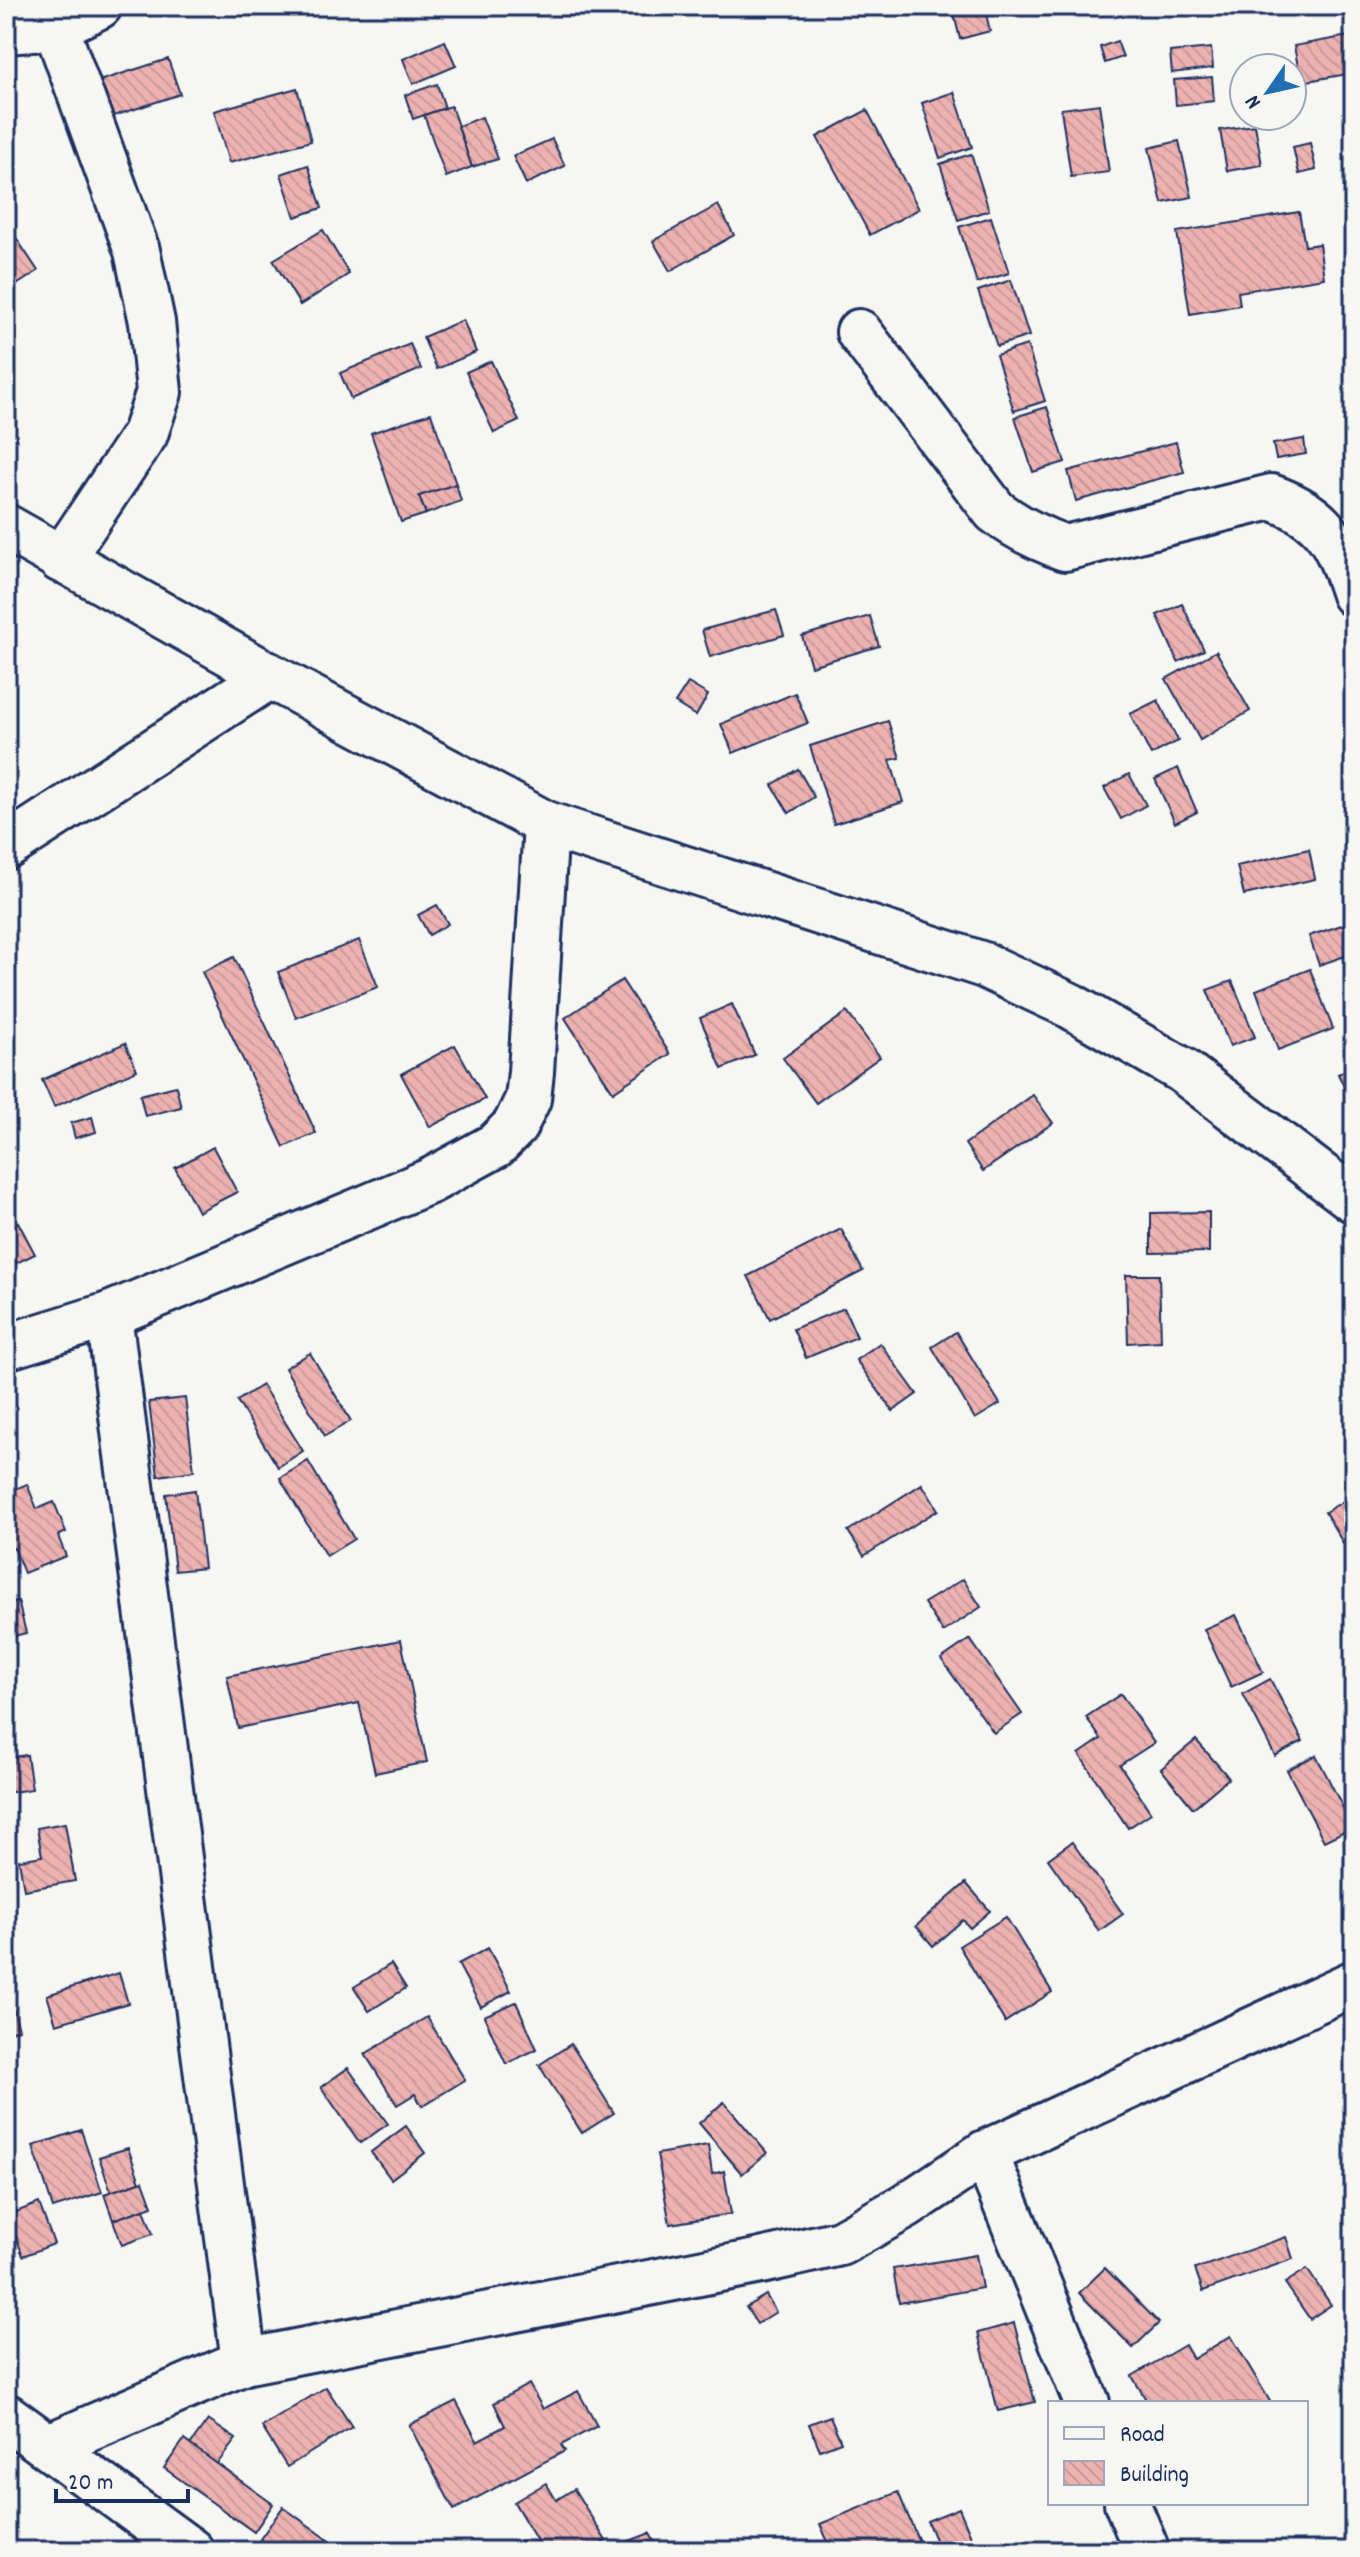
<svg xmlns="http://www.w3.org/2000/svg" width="1360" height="2557" viewBox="0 0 1360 2557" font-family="Dekko,sans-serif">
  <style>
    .building { fill: url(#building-back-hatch); stroke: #1b2f5e; stroke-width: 2 }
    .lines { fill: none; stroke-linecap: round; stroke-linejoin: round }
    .street-casing { stroke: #1b2f5e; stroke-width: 50 }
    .secondary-casing { stroke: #1b2f5e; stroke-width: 50 }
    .street { stroke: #f6f6f2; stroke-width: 44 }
    .secondary { stroke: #f6f6f2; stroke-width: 44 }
  </style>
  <defs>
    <pattern id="building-back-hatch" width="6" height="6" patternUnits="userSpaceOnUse" patternTransform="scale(2)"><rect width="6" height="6" fill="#edb2b0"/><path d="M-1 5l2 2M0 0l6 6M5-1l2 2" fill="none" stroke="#cb999a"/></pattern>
  </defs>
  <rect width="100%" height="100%" fill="#f6f6f2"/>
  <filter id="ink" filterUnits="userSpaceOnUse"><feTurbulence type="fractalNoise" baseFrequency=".0125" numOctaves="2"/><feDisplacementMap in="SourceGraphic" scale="16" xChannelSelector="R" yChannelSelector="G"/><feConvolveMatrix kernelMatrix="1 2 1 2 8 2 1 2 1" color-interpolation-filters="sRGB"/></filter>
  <g filter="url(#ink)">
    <g class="building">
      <path d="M952 6H984L990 31 960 39Z"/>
      <path d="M1354 35V73L1301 82 1294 46Z"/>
      <path d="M445 41 456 66 413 84 403 59Z"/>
      <path d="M1117 41 1123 57 1105 63 1100 47Z"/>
      <path d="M1211 48 1213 68 1172 73 1170 52Z"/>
      <path d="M168 59 180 94 108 118 96 82Z"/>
      <path d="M1212 77 1214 101 1176 105 1174 80Z"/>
      <path d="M437 84 445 108 413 119 405 95Z"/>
      <path d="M297 88 311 141 229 163 214 111Z"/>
      <path d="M954 92 972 147 940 158 922 103Z"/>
      <path d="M1099 104 1109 172 1071 177 1061 109Z"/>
      <path d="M451 106 472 167 446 177 424 115Z"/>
      <path d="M867 110 919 209 870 235 817 137Z"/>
      <path d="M482 117 498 159 472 167 458 126Z"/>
      <path d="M1255 125 1262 165 1227 171 1220 130Z"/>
      <path d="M552 139 565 166 526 184 513 156Z"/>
      <path d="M1179 141 1192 197 1162 203 1149 148Z"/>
      <path d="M1310 143 1316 170 1299 174 1293 147Z"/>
      <path d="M971 154 989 210 958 220 940 164Z"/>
      <path d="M308 165 322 208 295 217 281 174Z"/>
      <path d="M718 205 734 235 670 271 653 241Z"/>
      <path d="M1299 212 1305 246 1319 244 1324 278 1238 292 1240 305 1190 314 1177 232Z"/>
      <path d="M991 217 1009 273 977 283 959 227Z"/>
      <path d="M323 230 349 274 300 305 273 260Z"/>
      <path d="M15 236 38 271 6 292V242Z"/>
      <path d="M1011 280 1029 336 997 346 978 291Z"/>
      <path d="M463 320 476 352 437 369 423 337Z"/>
      <path d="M410 344 421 369 351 399 340 373Z"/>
      <path d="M1027 345 1045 401 1014 411 996 355Z"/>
      <path d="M491 361 519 421 494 433 466 372Z"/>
      <path d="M1047 407 1065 462 1033 472 1015 417Z"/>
      <path d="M431 413 456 484 419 496 426 514 401 522 371 433Z"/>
      <path d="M1304 439 1306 454 1276 459 1273 444Z"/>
      <path d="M1176 442 1184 472 1076 501 1068 471Z"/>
      <path d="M456 484 461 501 426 514 419 496Z"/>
      <path d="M1182 604 1204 650 1178 662 1157 615Z"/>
      <path d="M776 610 784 635 710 657 702 630Z"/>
      <path d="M870 616 879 646 811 666 802 636Z"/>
      <path d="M1216 651 1250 711 1200 740 1166 679Z"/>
      <path d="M688 683 708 695 696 716 675 703Z"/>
      <path d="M795 693 808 723 733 753 721 724Z"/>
      <path d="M1158 700 1178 741 1151 755 1130 714Z"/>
      <path d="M888 721 900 758 890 760 903 802 834 824 810 746Z"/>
      <path d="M1178 768 1197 812 1175 823 1155 779Z"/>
      <path d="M798 769 814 797 789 813 772 785Z"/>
      <path d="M1129 774 1146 805 1121 819 1104 788Z"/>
      <path d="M1309 849 1315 879 1244 895 1237 866Z"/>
      <path d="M437 905 448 924 429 935 418 915Z"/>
      <path d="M1354 921V953L1319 965 1309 936Z"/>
      <path d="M359 940 378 987 296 1018 278 972Z"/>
      <path d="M234 957 316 1133 284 1147 202 972Z"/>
      <path d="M1310 969 1333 1029 1278 1050 1256 990Z"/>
      <path d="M622 980 670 1054 613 1092 565 1018Z"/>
      <path d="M1232 981 1255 1037 1230 1046 1207 990Z"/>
      <path d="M732 1004 755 1055 722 1069 700 1018Z"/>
      <path d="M847 1012 880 1057 816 1103 783 1058Z"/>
      <path d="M125 1043 137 1070 54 1107 42 1080Z"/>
      <path d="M455 1045 485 1099 430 1127 401 1074Z"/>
      <path d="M1354 1066V1107L1338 1074Z"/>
      <path d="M176 1086 181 1107 145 1116 140 1095Z"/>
      <path d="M1033 1095 1053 1123 983 1171 965 1144Z"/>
      <path d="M92 1117 96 1132 75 1138 71 1123Z"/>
      <path d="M213 1147 237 1192 198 1212 175 1168Z"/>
      <path d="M1209 1212V1252L1151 1253V1213Z"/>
      <path d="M18 1222 35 1254 6 1268V1228Z"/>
      <path d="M841 1229 863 1271 770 1319 748 1276Z"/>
      <path d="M1126 1275H1159L1161 1341 1128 1343Z"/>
      <path d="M844 1308 857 1337 806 1358 793 1329Z"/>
      <path d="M956 1332 1000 1404 975 1419 932 1347Z"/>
      <path d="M880 1343 917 1394 893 1411 856 1360Z"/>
      <path d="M310 1353 351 1421 325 1436 285 1368Z"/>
      <path d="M262 1385 303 1451 278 1467 237 1401Z"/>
      <path d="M185 1398 194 1471 158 1476 149 1402Z"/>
      <path d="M308 1461 354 1539 326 1556 280 1478Z"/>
      <path d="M27 1484 37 1509 54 1502 66 1532 58 1536 66 1556 24 1573 14 1548 6 1551V1493Z"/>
      <path d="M922 1484 938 1510 864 1556 848 1531Z"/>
      <path d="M195 1490 204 1568 175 1571 166 1494Z"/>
      <path d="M1354 1495V1562L1325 1512Z"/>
      <path d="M963 1579 981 1607 943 1632 924 1603Z"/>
      <path d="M18 1601 26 1633 6 1638V1604Z"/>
      <path d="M1236 1615 1263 1672 1231 1687 1204 1629Z"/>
      <path d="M970 1639 1022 1714 994 1733 941 1659Z"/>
      <path d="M401 1640 427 1762 375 1773 359 1703 238 1728 227 1676Z"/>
      <path d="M1270 1679 1303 1741 1275 1756 1243 1694Z"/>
      <path d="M1121 1694 1154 1743 1120 1765 1151 1813 1128 1828 1079 1754 1101 1739 1086 1717Z"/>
      <path d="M1196 1740 1229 1778 1193 1808 1161 1769Z"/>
      <path d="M27 1755 32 1789 6 1793V1758Z"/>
      <path d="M1316 1755 1353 1827 1324 1841 1287 1770Z"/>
      <path d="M65 1823 75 1881 24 1890 19 1860 42 1856 37 1828Z"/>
      <path d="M1072 1842 1123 1914 1099 1931 1048 1859Z"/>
      <path d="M966 1883 990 1911 970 1928 963 1920 933 1946 916 1926Z"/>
      <path d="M1006 1917 1052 1992 1005 2022 959 1946Z"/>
      <path d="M488 1948 511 1991 481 2007 458 1964Z"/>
      <path d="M391 1964 406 1988 369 2011 354 1987Z"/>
      <path d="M119 1973 128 2003 56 2024 47 1995Z"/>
      <path d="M8 1989 19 2029 6 2033V1990Z"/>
      <path d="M516 2002 537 2049 506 2064 484 2016Z"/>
      <path d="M427 2017 465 2080 422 2106 415 2094 397 2105 365 2054Z"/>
      <path d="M571 2044 614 2113 582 2133 539 2065Z"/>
      <path d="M348 2068 388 2124 360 2143 321 2087Z"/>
      <path d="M724 2102 767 2153 742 2174 699 2123Z"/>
      <path d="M406 2126 425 2153 391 2179 371 2152Z"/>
      <path d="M81 2130 102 2192 53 2208 33 2146Z"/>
      <path d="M708 2145 712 2174 724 2171 731 2214 670 2224 657 2154Z"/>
      <path d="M128 2148 140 2182 111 2192 99 2157Z"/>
      <path d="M143 2181 152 2206 113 2220 104 2194Z"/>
      <path d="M39 2203 54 2244 23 2256 8 2215Z"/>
      <path d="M144 2209 153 2234 122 2245 113 2220Z"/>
      <path d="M1286 2237 1293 2259 1203 2291 1195 2269Z"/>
      <path d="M976 2255 982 2288 899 2303 893 2269Z"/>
      <path d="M1105 2268 1159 2323 1133 2348 1079 2293Z"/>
      <path d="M1307 2269 1331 2305 1310 2319 1285 2283Z"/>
      <path d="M766 2295 776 2312 757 2324 746 2307Z"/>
      <path d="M1014 2323 1035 2402 998 2411 978 2333Z"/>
      <path d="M1231 2336 1271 2403H1148L1132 2376 1185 2345 1193 2359Z"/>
      <path d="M529 2384 543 2409 578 2391 597 2426 561 2445 565 2451 454 2510 409 2425 456 2401 477 2441 505 2426 494 2403Z"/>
      <path d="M326 2387 352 2427 287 2467 262 2427Z"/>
      <path d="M830 2416 841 2442 820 2450 809 2424Z"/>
      <path d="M208 2420 236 2439 217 2464 190 2445Z"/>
      <path d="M184 2440 273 2504 254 2532 164 2468Z"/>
      <path d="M546 2483 556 2500 574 2489 606 2541 589 2551H582L579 2546 571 2551H543L514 2502Z"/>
      <path d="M898 2492 923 2551H832L820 2524Z"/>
      <path d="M283 2507 344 2551H276L260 2539Z"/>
      <path d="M959 2508 975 2546 962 2551H940L927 2521Z"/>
      <path d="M650 2533 658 2551H633L629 2541Z"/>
    </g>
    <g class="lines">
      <defs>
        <g id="street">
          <path d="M44 6 56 27 137 251 152 322 159 392 145 434 61 560"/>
          <path d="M6 31 56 27 99 6"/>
          <path d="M859 332 995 511C1017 528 1039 539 1065 548L1271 497C1326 516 1337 542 1354 594"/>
          <path d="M6 847 270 676"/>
          <path d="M109 1315 244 2362"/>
          <path d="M6 1347 109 1315 430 1181 496 1145 515 1126 528 1099 531 1072 546 824"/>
          <path d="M985 2153 1087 2403"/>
          <path d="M6 2416 191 2551"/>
          <path d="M49 2446 244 2362 761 2261 840 2243 906 2206 985 2153 1354 1983"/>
          <path d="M1127 2503 1147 2551"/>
        </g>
        <path id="secondary" d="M6 527 270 676 546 824 984 965 1071 1006 1182 1070 1354 1200"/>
      </defs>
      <use href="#street" class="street-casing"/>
      <use href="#secondary" class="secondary-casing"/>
      <use href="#street" class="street"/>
      <use href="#secondary" class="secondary"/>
    </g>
  </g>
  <rect width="1360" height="2557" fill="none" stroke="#f6f6f2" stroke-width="32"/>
  <rect x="16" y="16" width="1328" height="2525" fill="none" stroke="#1b2f5e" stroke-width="3" filter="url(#ink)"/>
  <rect x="1048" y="2401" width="260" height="104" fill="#f6f6f2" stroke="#9ea6b7" stroke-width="2"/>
  <rect x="1064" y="2427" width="40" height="12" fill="#f6f6f2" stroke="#9ea6b7" stroke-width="2"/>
  <text x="1120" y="2441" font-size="24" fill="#1b2f5e">Road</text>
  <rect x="1064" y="2461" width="40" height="24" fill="url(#building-back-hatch)" stroke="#9ea6b7" stroke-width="2"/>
  <text x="1120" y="2481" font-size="24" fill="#1b2f5e">Building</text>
  <g transform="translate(1268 92) rotate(236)"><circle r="38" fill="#f6f6f2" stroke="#9ea6b7" stroke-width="2"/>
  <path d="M0-6L14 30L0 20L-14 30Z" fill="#1f6fb2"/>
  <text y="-12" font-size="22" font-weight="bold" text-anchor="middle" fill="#1b2f5e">N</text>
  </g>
  <path d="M56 2489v12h132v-12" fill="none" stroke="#1b2f5e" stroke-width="4"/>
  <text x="68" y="2489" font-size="24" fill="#1b2f5e" stroke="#f6f6f2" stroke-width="6" paint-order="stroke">20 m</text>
</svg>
